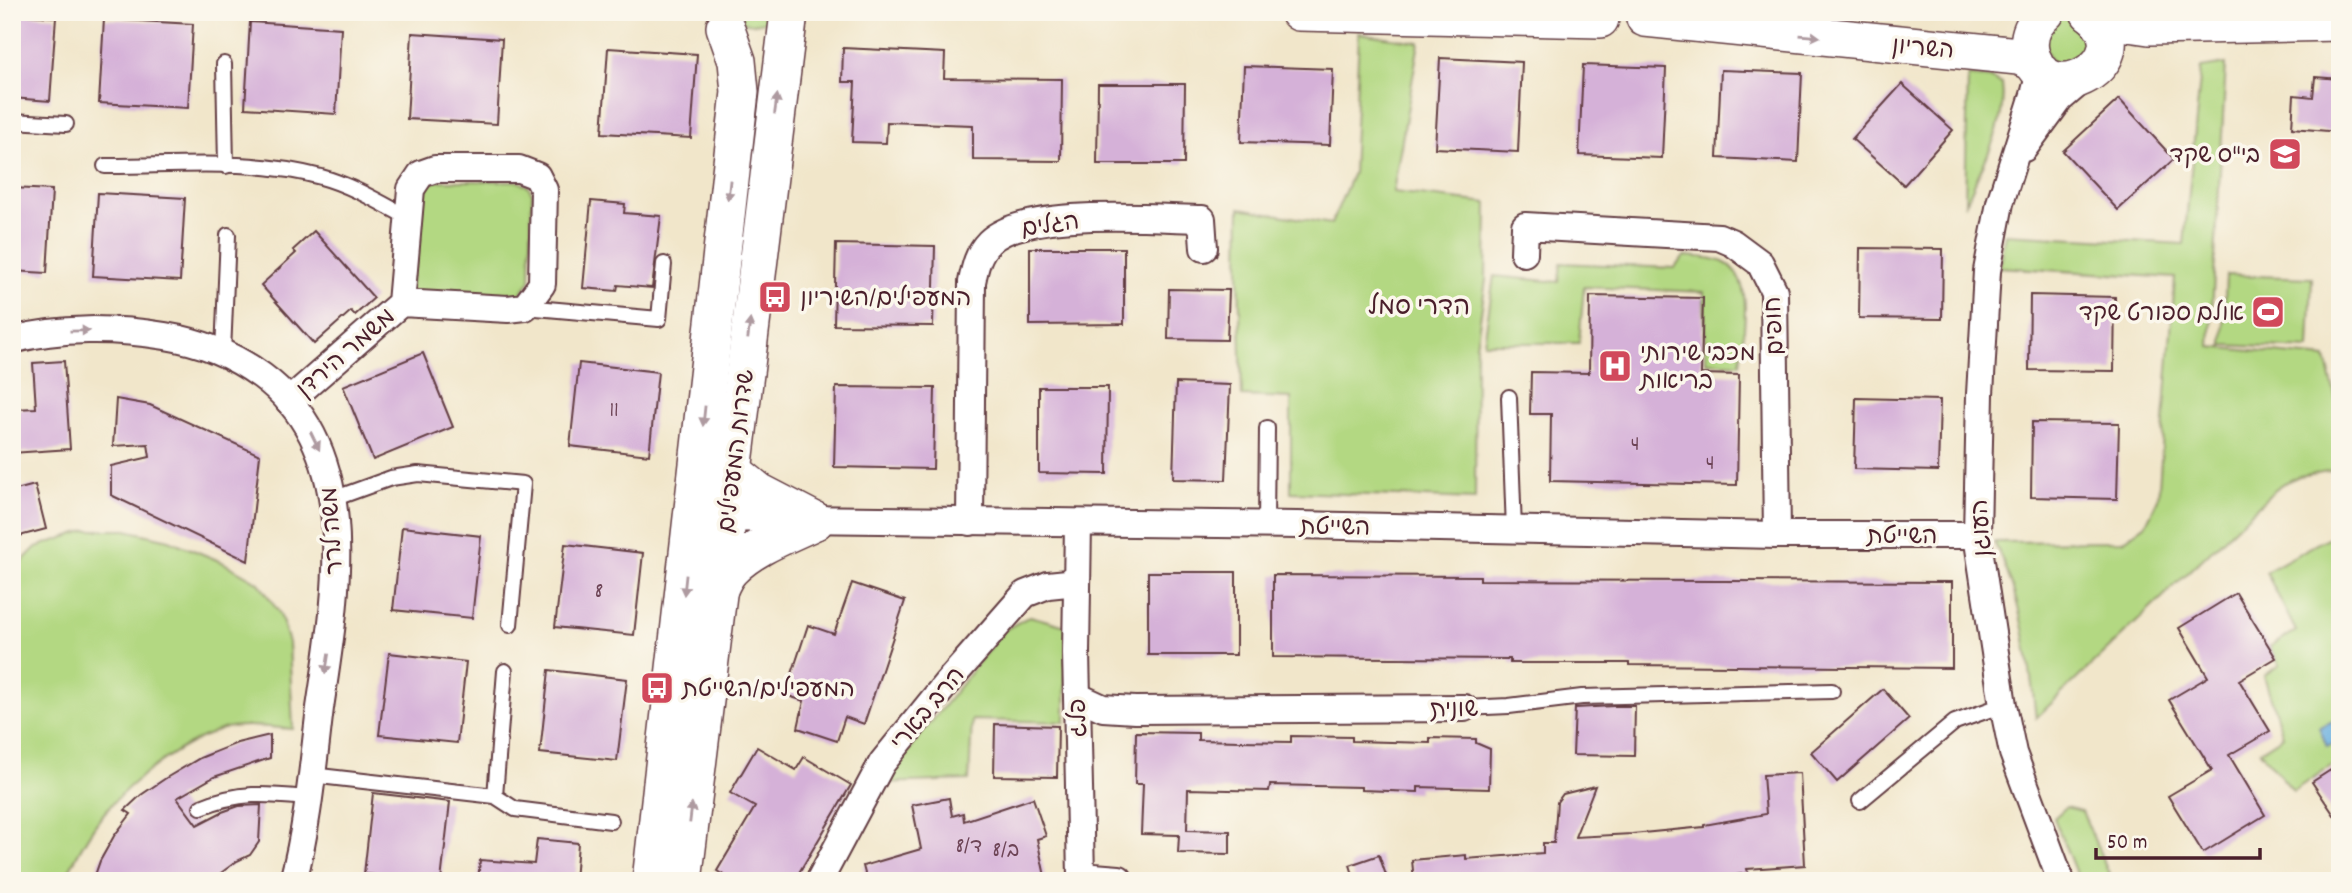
<svg xmlns="http://www.w3.org/2000/svg" width="2352" height="893" viewBox="0 0 2352 893" font-family="Dekko,'Playpen Sans Hebrew',sans-serif">
  <style>
    .green { fill: #b3d882; stroke: #7e7c56; stroke-width: 2 }
    .water { fill: #68afdf; stroke: #596785; stroke-width: 2 }
    .building { fill: #d5b1d8 }
    .lines { fill: none; stroke-linecap: round; stroke-linejoin: round }
    .lane-casing { stroke: #633d43; stroke-width: 18 }
    .street-casing { stroke: #633d43; stroke-width: 30 }
    .secondary-casing { stroke: #633d43; stroke-width: 40 }
    .lane { stroke: #fff; stroke-width: 14 }
    .street { stroke: #fff; stroke-width: 26 }
    .secondary { stroke: #fff; stroke-width: 37 }
    .oneway { fill: #ae9aa0 }
    .labels { text-anchor: middle; stroke-width: 7; stroke-linejoin: round; paint-order: stroke }
    .number-label { font-size: 21px; fill: #6d4456 }
    .street-label { font-size: 24px; fill: #4a1f2b; stroke: #fbf7ec }
    .poi-label { font-size: 24px; fill: #4a1f2b; stroke: #fbf7ec; text-anchor: start }
    .neighbourhood-label { font-size: 26px; fill: #4a1f2b; stroke: #fbf7ec }
  </style>
  <rect width="100%" height="100%" fill="#fbf7ec"/>
  <filter id="ink" filterUnits="userSpaceOnUse"><feTurbulence type="fractalNoise" baseFrequency=".0143" numOctaves="2"/><feDisplacementMap in="SourceGraphic" scale="14" xChannelSelector="R" yChannelSelector="G"/><feConvolveMatrix kernelMatrix="1 2 1 2 8 2 1 2 1" color-interpolation-filters="sRGB"/></filter>
  <filter id="wash" filterUnits="userSpaceOnUse"><feTurbulence type="fractalNoise" baseFrequency=".00686" numOctaves="4" result="noise"/><feDisplacementMap in="SourceGraphic" scale="28" xChannelSelector="R" yChannelSelector="G"/><feGaussianBlur stdDeviation="1.57" result="paint"/><feColorMatrix in="noise" values="0 0 0 0 0 0 0 0 0 0 0 0 0 0 0 0 0 1.4 0 .05"/><feComposite in="paint" operator="in"/></filter>
  <g filter="url(#wash)">
    <rect width="100%" height="100%" fill="#f1e6ca"/>
    <g class="green">
      <path d="M722 12H783C760 28 745 27 722 12Z"/>
      <path d="M2066 16 2075 17 2088 25 2089 60 2054 67 2041 38 2056 19Z"/>
      <path d="M1359 33 1419 42 1393 192 1487 203 1486 280 1476 346 1475 499 1291 492V398L1242 396 1239 271 1240 208 1331 224 1353 173Z"/>
      <path d="M2226 64 2210 347 2326 358 2340 416V469L2299 476 2280 485 2036 718C2029 658 2022 597 1994 542L2123 541 2146 524 2158 499 2175 278 1999 267 2005 234 2184 244 2201 68Z"/>
      <path d="M1968 76 1989 78 2002 84C2008 127 1979 168 1965 206Z"/>
      <path d="M437 181H517L528 186 532 193 530 281 519 295H409L424 193 429 184Z"/>
      <path d="M1685 256C1697 257 1712 257 1723 262 1756 277 1743 335 1740 364L1706 362 1704 292 1584 287 1579 343H1484L1494 276 1559 282 1561 263 1674 268Z"/>
      <path d="M2226 275 2312 278 2309 349 2223 345Z"/>
      <path d="M87 530H126L169 540 222 562 259 583 280 614 289 643 293 729C273 728 242 723 223 729 183 742 132 779 105 812 88 833 76 856 64 881H12V572L36 547Z"/>
      <path d="M2340 531V760L2293 791 2260 751 2283 736 2264 676 2280 665 2269 647 2296 631 2266 572Z"/>
      <path d="M1030 616 1066 626 1065 722 972 720 969 780 883 783 1004 630Z"/>
      <path d="M2066 807 2082 811 2112 881H2079L2054 818Z"/>
    </g>
    <path class="water" d="M2338 719 2340 741 2327 747 2319 727Z"/>
    <g id="blocks">
      <g class="building">
        <path d="M12 14 56 17 50 101 12 98Z"/>
        <path d="M104 19 193 24 188 108 99 103Z"/>
        <path d="M250 22 341 28 336 114 245 108Z"/>
        <path d="M412 33 502 39 497 124 407 119Z"/>
        <path d="M608 48 697 54 691 138 602 133Z"/>
        <path d="M843 48 945 53 944 78 1062 79 1061 161 973 160V125L887 122 886 143 852 142 855 82H842Z"/>
        <path d="M1440 58 1522 62 1518 152 1435 148Z"/>
        <path d="M1583 65 1666 68 1662 158 1579 155Z"/>
        <path d="M1244 66 1333 69 1330 145 1241 142Z"/>
        <path d="M1721 70 1802 73 1798 162 1717 158Z"/>
        <path d="M2315 77 2340 79V132L2292 128 2294 95 2313 97Z"/>
        <path d="M1098 84H1185L1184 164H1097Z"/>
        <path d="M1902 84 1953 130 1904 185 1852 139Z"/>
        <path d="M2119 99 2174 159 2118 210 2063 151Z"/>
        <path d="M12 188 52 190 47 273 12 271Z"/>
        <path d="M98 193 185 198 180 281 93 276Z"/>
        <path d="M591 201 625 204 624 213 661 216 652 288 618 285 617 291 583 288Z"/>
        <path d="M314 231 374 298 355 315 351 311 314 344 261 285 296 253 293 250Z"/>
        <path d="M836 244 935 246 933 326 834 325Z"/>
        <path d="M1030 248H1124V324L1030 325Z"/>
        <path d="M1860 248 1943 249 1942 319 1859 318Z"/>
        <path d="M1169 289 1229 290 1227 340 1168 339Z"/>
        <path d="M2030 295 2115 297 2114 371 2029 370Z"/>
        <path d="M1590 296 1703 298 1701 374 1739 375 1737 485 1550 481 1551 414H1530L1531 372 1589 373Z"/>
        <path d="M423 353 453 427 373 460 343 386Z"/>
        <path d="M64 361 70 449 12 453V419L16 418 15 409 36 408 33 363Z"/>
        <path d="M579 363 658 372 649 455 570 446Z"/>
        <path d="M1176 383 1230 385 1226 480 1173 479Z"/>
        <path d="M836 387 935 388 933 469 834 467Z"/>
        <path d="M1039 387H1108L1107 474 1039 473Z"/>
        <path d="M1856 398 1940 400 1938 471 1854 469Z"/>
        <path d="M116 399 150 405 260 455 248 561 111 495V466L150 457 148 444 113 446Z"/>
        <path d="M2032 422 2119 423 2117 499 2031 497Z"/>
        <path d="M35 485 46 529 12 538V491Z"/>
        <path d="M402 527 481 536 472 618 393 610Z"/>
        <path d="M565 544 643 553 634 635 555 627Z"/>
        <rect x="1148" y="572" width="88" height="83"/>
        <path d="M1273 575 1480 576V580L1952 582V668L1629 665V663H1510V659L1273 657Z"/>
        <path d="M852 583 905 601 864 724 845 717 837 741 798 728 804 701 785 695 808 625 834 634Z"/>
        <path d="M2236 593 2276 658 2239 680 2270 731 2229 755 2265 815 2203 853 2168 796 2212 770 2169 700 2208 677 2179 628Z"/>
        <path d="M389 653 466 662 457 743 379 735Z"/>
        <path d="M549 670 627 679 617 761 540 753Z"/>
        <path d="M1883 689 1909 719 1837 782 1811 752Z"/>
        <path d="M1614 706H1635L1634 756 1573 755 1575 708Z"/>
        <path d="M995 724 1058 726 1057 777 994 776Z"/>
        <path d="M1136 732 1198 733V740L1240 741 1291 742V736L1352 737V741L1430 743V738L1476 739V743L1490 749 1489 789 1418 787V792L1361 790V787L1270 785 1269 791 1188 789 1187 830 1230 831V854L1178 853 1179 835 1141 834 1143 784H1135Z"/>
        <path d="M270 735V758L214 777 177 798 197 825 222 812 239 806 261 805 259 842 250 855 237 861 210 881H93L100 861 114 836 131 814 125 810 141 795 166 778 200 758 237 743Z"/>
        <path d="M757 747 796 770 804 757 851 785 794 881H734L717 871 755 807 730 793Z"/>
        <path d="M2340 764V824L2312 782Z"/>
        <path d="M1800 773 1805 865 1747 869 1748 873 1712 879 1674 881H1492L1491 877 1454 881H1414L1412 860 1466 855V859L1543 853V843H1554L1557 802 1563 794 1595 786 1575 837 1632 834 1704 827V825L1766 814 1763 775Z"/>
        <path d="M373 793 450 802 441 881 364 874Z"/>
        <path d="M949 798 952 816 963 813 964 821 1033 798 1046 836 1037 839 1046 881H867L863 866 921 849 912 805Z"/>
        <path d="M537 839 578 843 575 881H478L480 860 534 864Z"/>
        <path d="M1379 855 1388 881H1355L1350 865Z"/>
      </g>
    </g>
  </g>
  <g filter="url(#ink)">
    <use href="#blocks" fill-opacity="0" stroke="#633d43" stroke-width="2"/>
    <g class="lines">
      <defs>
        <g id="lane">
          <path d="M224 64 226 166"/>
          <path d="M12 121 66 124"/>
          <path d="M105 166C176 166 251 158 321 177 351 185 381 203 409 218"/>
          <path d="M525 307 659 319 664 264"/>
          <path d="M223 352 228 235"/>
          <path d="M1509 397 1514 530"/>
          <path d="M333 499 391 478 418 474 523 484 510 625"/>
          <path d="M1266 525 1267 428"/>
          <path d="M1464 708 1509 706 1582 697 1832 691"/>
          <path d="M311 775 495 796 515 809 611 821"/>
          <path d="M495 796 505 671"/>
          <path d="M1860 801 1955 722 2003 705"/>
          <path d="M201 807C241 791 266 794 307 798"/>
        </g>
        <g id="street">
          <path d="M2038 67V80L2034 95 2000 203 1987 271 1980 394 1977 535 2003 705 2013 753 2061 881"/>
          <path d="M2024 148 2060 99 2087 76"/>
          <path d="M1524 253 1525 226 1719 237 1733 243 1760 263 1774 291 1777 535"/>
          <path d="M12 340C60 327 116 328 165 336 202 342 232 354 262 376 365 452 336 599 320 708 313 765 308 825 293 881"/>
          <path d="M289 401 401 303 411 189 421 174 435 169H519L537 176 544 190 542 284 525 307 508 309 401 303"/>
          <path d="M712 518 1297 525 1777 535H1977"/>
          <path d="M970 522 972 282C975 267 978 253 989 242 1025 207 1152 218 1202 219L1204 248"/>
          <path d="M1078 523 1076 653 1081 876 1119 879"/>
          <path d="M1077 696 1103 708 1135 710 1464 708"/>
          <path d="M819 881 882 763 946 684 1025 594 1048 585 1077 582"/>
        </g>
        <g id="secondary">
          <path d="M1299 12 1600 19"/>
          <path d="M2046 12C2034 22 2027 35 2030 51 2043 118 2149 59 2089 12"/>
          <path d="M2090 13 2121 22 2149 26 2340 22"/>
          <path d="M1645 18 2018 56 2034 62"/>
          <path d="M733 471 759 492 815 521"/>
          <path d="M719 589C722 582 726 574 731 569 752 547 788 534 815 521"/>
          <path d="M651 881 740 92 737 61 725 27"/>
          <path d="M683 881 788 21"/>
        </g>
      </defs>
      <use href="#lane" class="lane-casing"/>
      <use href="#street" class="street-casing"/>
      <use href="#secondary" class="secondary-casing"/>
      <use href="#lane" class="lane"/>
      <use href="#street" class="street"/>
      <use href="#secondary" class="secondary"/>
    </g>
    <defs><path id="oneway-solid" d="M-6-.8H1V-3.2L6.5 0L1 3.2V.8H-6Z" transform="scale(1.75)"/></defs>
    <g class="oneway">
      <use href="#oneway-solid" transform="translate(1810 36) rotate(5)"/>
      <use href="#oneway-solid" transform="translate(776 104) rotate(-82)"/>
      <use href="#oneway-solid" transform="translate(729 190) rotate(96)"/>
      <use href="#oneway-solid" transform="translate(749 329) rotate(-83)"/>
      <use href="#oneway-solid" transform="translate(80 331) rotate(-1)"/>
      <use href="#oneway-solid" transform="translate(704 416) rotate(96)"/>
      <use href="#oneway-solid" transform="translate(315 441) rotate(64)"/>
      <use href="#oneway-solid" transform="translate(685 585) rotate(96)"/>
      <use href="#oneway-solid" transform="translate(327 664) rotate(99)"/>
      <use href="#oneway-solid" transform="translate(691 813) rotate(-83)"/>
    </g>
  </g>
  <defs>
    <symbol id="school-square" viewBox="-11 -11 22 22"><rect x="-9" y="-9" width="18" height="18" rx="4" fill="#d1495b" stroke="#fbf7ec"/><path d="M0-5L7-2L0 1L-7-2ZM-4 1L0 2.5L4 1V4Q0 6-4 4Z" fill="#fff"/></symbol>
    <symbol id="bus-square" viewBox="-11 -11 22 22"><rect x="-9" y="-9" width="18" height="18" rx="4" fill="#d1495b" stroke="#fbf7ec"/><path d="M-5-6H5V4H4V6H2V4H-2V6H-4V4H-5ZM-3.5-4V0h7V-4ZM-3.5 1.2v1.5H-2V1.2ZM2 1.2v1.5H3.5V1.2Z" fill="#fff"/></symbol>
    <symbol id="stadium-square" viewBox="-11 -11 22 22"><rect x="-9" y="-9" width="18" height="18" rx="4" fill="#d1495b" stroke="#fbf7ec"/><path d="M0-5a6.5 5 0 1 0 0 10a6.5 5 0 1 0 0-10ZM-3.5-1.8h7v3.6h-7Z" fill="#fff"/></symbol>
    <symbol id="hospital-square" viewBox="-11 -11 22 22"><rect x="-9" y="-9" width="18" height="18" rx="4" fill="#d1495b" stroke="#fbf7ec"/><path d="M-5-5h3v3.5h4V-5h3V5h-3V1.5h-4V5h-3Z" fill="#fff"/></symbol>
  </defs>
  <g fill-rule="evenodd">
    <use href="#school-square" x="2266" y="135" width="38" height="38"/>
    <use href="#bus-square" x="756" y="278" width="38" height="38"/>
    <use href="#stadium-square" x="2249" y="293" width="38" height="38"/>
    <use href="#hospital-square" x="1596" y="347" width="38" height="38"/>
    <use href="#bus-square" x="638" y="669" width="38" height="38"/>
  </g>
  <g class="labels">
    <g class="number-label">
      <text x="614" y="416">11</text>
      <text x="1635" y="450">4</text>
      <text x="1710" y="469">4</text>
      <text x="599" y="597">8</text>
      <text x="969" y="852">8/ד</text>
      <text x="1006" y="856">8/ב</text>
    </g>
    <g class="street-label">
      <text transform="translate(1923 47) rotate(5)" y="8">השריון</text>
      <text transform="translate(1050 224) rotate(-8)" y="8">הגלים</text>
      <text transform="translate(1773 326) rotate(-93)" y="8">חופים</text>
      <text transform="translate(345 352) rotate(-41)" y="8">משמר הירדן</text>
      <text transform="translate(735 451) rotate(-83)" y="8">שדרות המעפילים</text>
      <text transform="translate(1335 526) rotate(1)" y="8">השייטת</text>
      <text transform="translate(1980 528) rotate(-93)" y="8">העוגן</text>
      <text transform="translate(331 531) rotate(-94)" y="8">משה לרר</text>
      <text x="1902" y="543">השייטת</text>
      <text transform="translate(927 708) rotate(-50)" y="8">הרב בארי</text>
      <text transform="translate(1454 708) rotate(-1)" y="8">שונית</text>
      <text transform="translate(1077 718) rotate(-91)" y="8">פלג</text>
    </g>
    <g class="poi-label">
      <text x="2260" y="162" text-anchor="end">בי"ס שקד</text>
      <text x="800" y="305">המעפילים/השיריון</text>
      <text x="2244" y="320" text-anchor="end">אולם ספורט שקד</text>
      <text x="1640" y="360">מכבי שירותי<tspan x="1640" dy="28">בריאות</tspan></text>
      <text x="682" y="696">המעפילים/השייטת</text>
    </g>
    <g class="neighbourhood-label">
      <text x="1419" y="314">הדרי סמל</text>
    </g>
  </g>
  <rect width="2352" height="893" fill="none" stroke="#fbf7ec" stroke-width="42"/>
  <path d="M2096 848v10h164v-10" fill="none" stroke="#4a1f2b" stroke-width="3.5"/>
  <text x="2107" y="848" font-size="21" fill="#4a1f2b" stroke="#fbf7ec" stroke-width="5" paint-order="stroke">50 m</text>
</svg>
